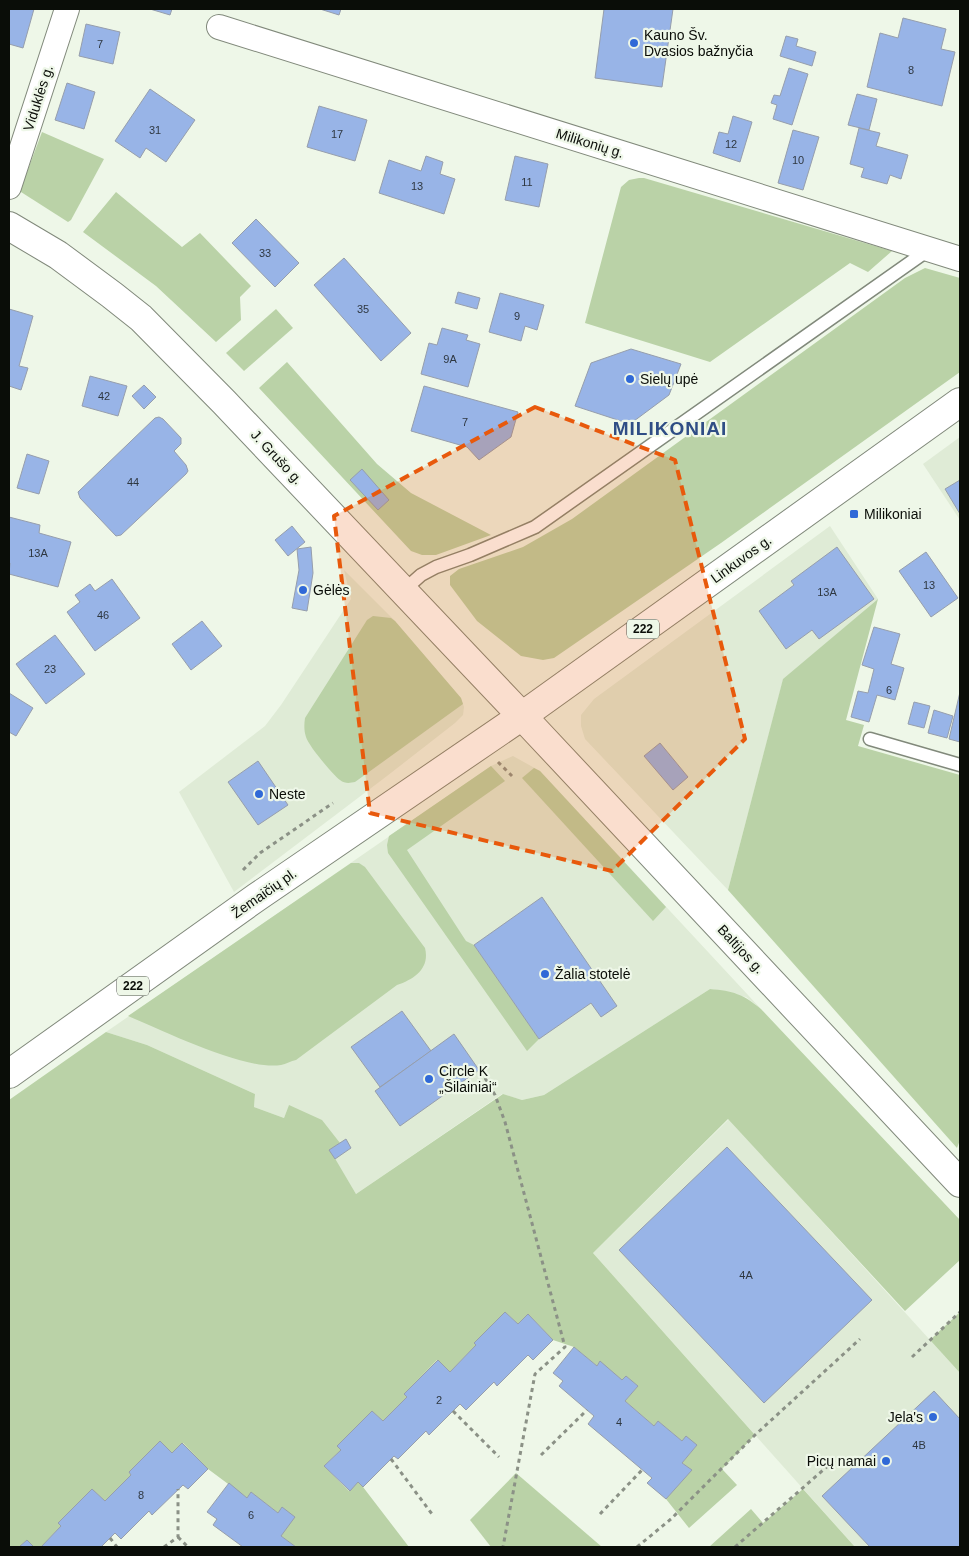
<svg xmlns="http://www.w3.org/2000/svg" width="969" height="1556" viewBox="0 0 969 1556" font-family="Helvetica,sans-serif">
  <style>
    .built { fill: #dfebd6 }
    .green { fill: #bad2a7 }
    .building { fill: #98b4e7; stroke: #969eac }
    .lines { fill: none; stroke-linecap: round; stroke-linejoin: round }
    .service-casing { stroke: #81897b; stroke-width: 15 }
    .minor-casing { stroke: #81897b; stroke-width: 26 }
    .secondary-casing { stroke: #81897b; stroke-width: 30 }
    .primary-casing { stroke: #81897b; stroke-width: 30 }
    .path { stroke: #8b9186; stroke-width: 3; stroke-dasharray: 4 4; stroke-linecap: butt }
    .service { stroke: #fff; stroke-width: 12 }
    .minor { stroke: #fff; stroke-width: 24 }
    .secondary { stroke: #fff; stroke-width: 28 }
    .primary { stroke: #fff; stroke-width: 28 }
    .marked { fill: #e8590c; fill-opacity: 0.2; stroke: #e8590c; stroke-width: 4; stroke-dasharray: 10 6; stroke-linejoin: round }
    .poi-dot { fill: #3069d7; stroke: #eef7e8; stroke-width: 2 }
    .labels { text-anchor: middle; stroke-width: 4.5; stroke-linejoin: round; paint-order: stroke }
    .number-label { font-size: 11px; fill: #2e3740 }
    .shield { fill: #eef7e8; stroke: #4e534b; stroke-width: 1 }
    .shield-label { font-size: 12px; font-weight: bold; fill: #0a0d08 }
    .poi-label { font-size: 14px; fill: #0a0d08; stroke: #eef7e8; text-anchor: start }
    .street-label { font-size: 14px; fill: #0a0d08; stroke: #eef7e8 }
    .district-label { font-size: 19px; font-weight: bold; letter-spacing: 1px; fill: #2f4d85; stroke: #eef7e8 }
  </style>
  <rect width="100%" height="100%" fill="#eef7e8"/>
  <g class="built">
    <path d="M960 437V520L923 464Z"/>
    <path d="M830 526 878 599 783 680 728 890 585 739 581 726V715L594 699Z"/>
    <path d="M344 570 395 621 461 698 464 707 463 715 455 723 387 776 234 892 179 792 265 726 281 705 351 599Z"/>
    <path d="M513 756 540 771 761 1009 746 997 710 989 544 1095 522 1100 502 1094 356 1194 329 1150 339 1143 289 1106 284 1118 254 1107 255 1094 147 1045 106 1032 491 766Z"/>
    <path d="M729 1119 960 1373V1547H855L593 1253Z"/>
  </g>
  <g class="green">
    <path d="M42 132 104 159 71 220 68 222 21 192V188Z"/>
    <path d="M639 178H644L892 251 868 272 850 263 710 362 585 323 621 187 629 180Z"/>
    <path d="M116 192 182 247 200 233 251 286 240 297 241 320 216 342 156 286 83 232Z"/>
    <path d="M925 268 960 278V372L721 543 554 658 543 660 521 656 477 621 450 585V576L459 569 523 547 572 519 905 278Z"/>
    <path d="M276 309 293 328 244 371 226 353Z"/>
    <path d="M287 362 377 464 411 493 491 535 436 555H422L411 551 259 388Z"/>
    <path d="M878 599 846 720 864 725 858 746 960 775V1140L957 1148 728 890 783 679Z"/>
    <path d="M373 616 391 618 395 621 461 698 463 704 355 782C350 783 345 784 340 780 333 775 308 745 306 737 304 731 304 725 305 718L367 620Z"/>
    <path d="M491 766 505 781 407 850 466 941 474 945 539 1039 527 1051 388 853 387 845 389 836Z"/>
    <path d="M534 768 540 771 666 907 653 921 522 778Z"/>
    <path d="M351 863H359L365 867 425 948C430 968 415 979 397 985L296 1060C291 1061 286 1064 281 1065 245 1071 164 1031 128 1016Z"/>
    <path d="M710 989C733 991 743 994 761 1009L960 1220V1260L905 1311 728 1119 593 1253 755 1435 722 1469 737 1485 689 1528 666 1499 691 1470 682 1463 697 1445 682 1441 658 1421 654 1426 625 1401 638 1386 626 1376 622 1380 600 1362 597 1366 574 1347 553 1340 528 1314 518 1324 505 1312 474 1343 476 1345 450 1372 437 1360 404 1394 407 1397 383 1421 372 1411 337 1446 341 1450 324 1466 349 1491 358 1482 363 1487 409 1547H296L281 1536 282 1508 278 1513 252 1493 247 1498 208 1469 183 1443 172 1453 160 1441 129 1472 131 1475 105 1501 92 1489 61 1526 41 1547H34L27 1540 19 1547H9V1100L106 1032 147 1045 255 1094 254 1107 284 1118 289 1105 322 1120 340 1143 330 1150 356 1194 503 1094 522 1100 544 1095Z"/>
    <path d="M960 1312V1373L930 1340Z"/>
    <path d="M516 1473 602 1547H491L470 1520Z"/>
    <path d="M803 1489 855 1547H709L751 1509 763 1523Z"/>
  </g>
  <g class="building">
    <path d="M9 9H34L23 48 9 44Z"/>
    <path d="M150 9H172L170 15Z"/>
    <path d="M320 9H341L339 15Z"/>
    <path d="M604 9H673L662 87 595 78Z"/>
    <path d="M903 18 946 29 941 49 955 52 942 106 867 87 880 33 898 38Z"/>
    <path d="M86 24 120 32 113 64 79 56Z"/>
    <path d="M786 36 798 39 796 46 816 52 812 66 780 56Z"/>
    <path d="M789 68 808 74 792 125 773 119 777 105 771 103 774 95 780 96Z"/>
    <path d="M67 83 95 92 84 129 55 120Z"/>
    <path d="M150 89 195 120 166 162 146 148 140 158 115 141Z"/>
    <path d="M857 94 877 99 869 130 848 125Z"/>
    <path d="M319 106 367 120 355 161 307 147Z"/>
    <path d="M733 116 752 122 740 162 713 153 719 132 728 134Z"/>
    <path d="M859 128 880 133 876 146 908 155 901 179 890 175 887 184 861 177 864 168 850 164Z"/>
    <path d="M793 130 819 137 803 190 778 183Z"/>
    <path d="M426 156 443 162 440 174 455 179 444 214 379 193 389 160 421 171Z"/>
    <path d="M515 156 548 164 539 207 505 200Z"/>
    <path d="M256 219 299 263 275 287 232 243Z"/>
    <path d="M344 258 411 333 381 361 314 285Z"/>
    <path d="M458 292 480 298 477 309 455 303Z"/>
    <path d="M500 293 544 305 537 330 525 326 521 341 489 332Z"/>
    <path d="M9 309 33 316 19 366 28 368 21 390 9 386Z"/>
    <path d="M442 328 468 335 466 340 480 344 468 387 421 374 429 343 437 345Z"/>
    <path d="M631 349 681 364 669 395 630 424 575 406 591 363Z"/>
    <path d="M90 376 127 386 118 416 82 406Z"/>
    <path d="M144 385 156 397 144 409 132 396Z"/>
    <path d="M424 386 518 412 511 437 479 460 467 447 411 431Z"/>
    <path d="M159 417 163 419 181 438V444L174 451 186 465 188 471 186 474 121 535 116 536 80 498 78 492 155 418Z"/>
    <path d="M27 454 49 461 39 494 17 488Z"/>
    <path d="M362 469 389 500 378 510 350 480Z"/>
    <path d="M960 480V514L945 489Z"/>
    <path d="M9 517 40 525 39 533 71 542 58 587 9 574 10 563H9Z"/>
    <path d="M292 526 305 542 288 556 275 540Z"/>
    <path d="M311 547 313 573 307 611 292 608 299 570 297 549Z"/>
    <path d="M837 547 874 599 819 639 812 630 786 649 759 611 794 585 791 581Z"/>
    <path d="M926 552 958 598 931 617 899 571Z"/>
    <path d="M112 579 140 618 95 651 67 612 80 602 75 595 90 584 95 591Z"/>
    <path d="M202 621 222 646 191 670 172 644Z"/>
    <path d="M874 627 900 634 891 664 904 668 895 700 877 695 869 722 851 717 858 691 868 693 874 669 862 665Z"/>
    <path d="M55 635 85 674 46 704 16 664Z"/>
    <path d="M960 692V742L949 739Z"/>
    <path d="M9 693 33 708 16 736 9 732Z"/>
    <path d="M914 702 930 706 924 728 908 724Z"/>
    <path d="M934 710 953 716 947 738 928 733Z"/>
    <path d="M660 743 688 777 673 790 644 756Z"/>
    <path d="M258 761 288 805 258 825 228 782Z"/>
    <path d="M542 897 617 1006 601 1017 591 1003 539 1039 474 945Z"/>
    <path d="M402 1011 431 1051 380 1087 351 1047Z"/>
    <path d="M454 1034 479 1070 400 1126 375 1091Z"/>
    <path d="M346 1139 351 1148 335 1159 329 1150Z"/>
    <path d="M727 1147 872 1300 764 1403 619 1250Z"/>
    <path d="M505 1312 518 1324 528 1314 553 1340 533 1360 528 1355 497 1386 494 1382 466 1410 460 1404 429 1435 426 1431 398 1459 394 1456 363 1487 358 1482 350 1491 324 1466 341 1450 337 1446 372 1411 383 1421 407 1397 404 1394 438 1360 450 1372 476 1345 474 1343Z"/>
    <path d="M574 1347 597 1366 600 1361 622 1380 626 1376 638 1386 625 1401 654 1426 658 1421 682 1441 686 1436 697 1445 682 1463 692 1470 666 1499 647 1483 652 1478 588 1424 594 1416 559 1386 563 1381 553 1373Z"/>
    <path d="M934 1391 960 1419V1547H870L822 1496Z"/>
    <path d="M160 1441 172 1453 182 1443 208 1469 188 1489 183 1485 152 1515 149 1511 121 1539 115 1533 101 1547H41L61 1526 58 1523 92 1489 105 1501 131 1475 129 1472Z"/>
    <path d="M229 1483 247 1498 251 1492 278 1513 282 1507 295 1517 281 1536 296 1547H243L213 1525 217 1519 207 1512Z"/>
    <path d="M27 1540 34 1547H19Z"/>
  </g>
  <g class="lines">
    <defs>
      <g id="service">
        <path d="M403 591 421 575 436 567 470 555 535 527 928 250"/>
        <path d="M870 739 960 765"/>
      </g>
      <g id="minor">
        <path d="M219 27 960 259"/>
        <path d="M9 187 67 9"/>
      </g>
      <path id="secondary" d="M9 226 58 255 112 295 141 318 224 402 522 716 960 1183"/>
      <path id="primary" d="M9 1074 257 897 522 716 960 402"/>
    </defs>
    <use href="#service" class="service-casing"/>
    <use href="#minor" class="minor-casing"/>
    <use href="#secondary" class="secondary-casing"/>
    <use href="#primary" class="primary-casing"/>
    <g class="path">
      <path d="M498 762 512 776"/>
      <path d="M243 870 260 853 333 803"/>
      <path d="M485 1078 495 1095 505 1122 565 1347 535 1374 503 1547"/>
      <path d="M912 1357 960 1312"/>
      <path d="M453 1411 499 1457"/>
      <path d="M541 1455 587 1410"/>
      <path d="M391 1459 432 1514"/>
      <path d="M600 1514 642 1470"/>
      <path d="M178 1537 188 1547"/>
      <path d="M110 1538 117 1547"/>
      <path d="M164 1547 178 1537V1489"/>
      <path d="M637 1547 671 1519 755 1435 860 1339"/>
      <path d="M735 1547 837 1458"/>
    </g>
    <use href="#service" class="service"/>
    <use href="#minor" class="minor"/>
    <use href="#secondary" class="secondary"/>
    <use href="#primary" class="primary"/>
  </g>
  <path class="marked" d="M535 407 675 460 745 739 612 871 370 813 334 516Z"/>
  <g class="poi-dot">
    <circle cx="634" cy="43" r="5"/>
    <circle cx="630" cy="379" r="5"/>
    <rect x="849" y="509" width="10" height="10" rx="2.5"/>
    <circle cx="303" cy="590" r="5"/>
    <circle cx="259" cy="794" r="5"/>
    <circle cx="545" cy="974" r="5"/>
    <circle cx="429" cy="1079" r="5"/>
    <circle cx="933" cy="1417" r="5"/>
    <circle cx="886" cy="1461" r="5"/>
  </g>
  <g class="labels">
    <g class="number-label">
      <text x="100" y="48">7</text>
      <text x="911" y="74">8</text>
      <text x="155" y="134">31</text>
      <text x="337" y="138">17</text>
      <text x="731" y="148">12</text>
      <text x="798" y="164">10</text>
      <text x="527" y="186">11</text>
      <text x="417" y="190">13</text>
      <text x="265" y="257">33</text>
      <text x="363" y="313">35</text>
      <text x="517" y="320">9</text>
      <text x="450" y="363">9A</text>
      <text x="104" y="400">42</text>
      <text x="465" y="426">7</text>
      <text x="133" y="486">44</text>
      <text x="38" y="557">13A</text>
      <text x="929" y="589">13</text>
      <text x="827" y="596">13A</text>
      <text x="103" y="619">46</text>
      <text x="50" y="673">23</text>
      <text x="889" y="694">6</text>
      <text x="746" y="1279">4A</text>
      <text x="439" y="1404">2</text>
      <text x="619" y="1426">4</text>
      <text x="919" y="1449">4B</text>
      <text x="141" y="1499">8</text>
      <text x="251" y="1519">6</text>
    </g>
    <g class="shield">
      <rect x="627" y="619.5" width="32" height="19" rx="4"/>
      <rect x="117" y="976.5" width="32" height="19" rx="4"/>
    </g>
    <g class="shield-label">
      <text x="643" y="633">222</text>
      <text x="133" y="990">222</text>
    </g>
    <g class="poi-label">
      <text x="644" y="40">Kauno Šv.<tspan x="644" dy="16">Dvasios bažnyčia</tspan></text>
      <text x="640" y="384">Sielų upė</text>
      <text x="864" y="519">Milikoniai</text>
      <text x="313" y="595">Gėlės</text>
      <text x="269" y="799">Neste</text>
      <text x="555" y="979">Žalia stotelė</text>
      <text x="439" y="1076">Circle K<tspan x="439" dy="16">„Šilainiai“</tspan></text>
      <text x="923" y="1422" text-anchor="end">Jela's</text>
      <text x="876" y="1466" text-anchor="end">Picų namai</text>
    </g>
    <g class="street-label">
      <text transform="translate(38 98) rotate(-72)" y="5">Viduklės g.</text>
      <text transform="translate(590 143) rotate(17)" y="5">Milikonių g.</text>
      <text transform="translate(277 457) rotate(47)" y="5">J. Grušo g.</text>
      <text transform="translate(741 559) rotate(-36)" y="5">Linkuvos g.</text>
      <text transform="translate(264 893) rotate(-35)" y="5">Žemaičių pl.</text>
      <text transform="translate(741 949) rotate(47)" y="5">Baltijos g.</text>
    </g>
    <g class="district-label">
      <text x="670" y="435">MILIKONIAI</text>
    </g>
  </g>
  <rect width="969" height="1556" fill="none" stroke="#0a0d08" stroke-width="20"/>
</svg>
